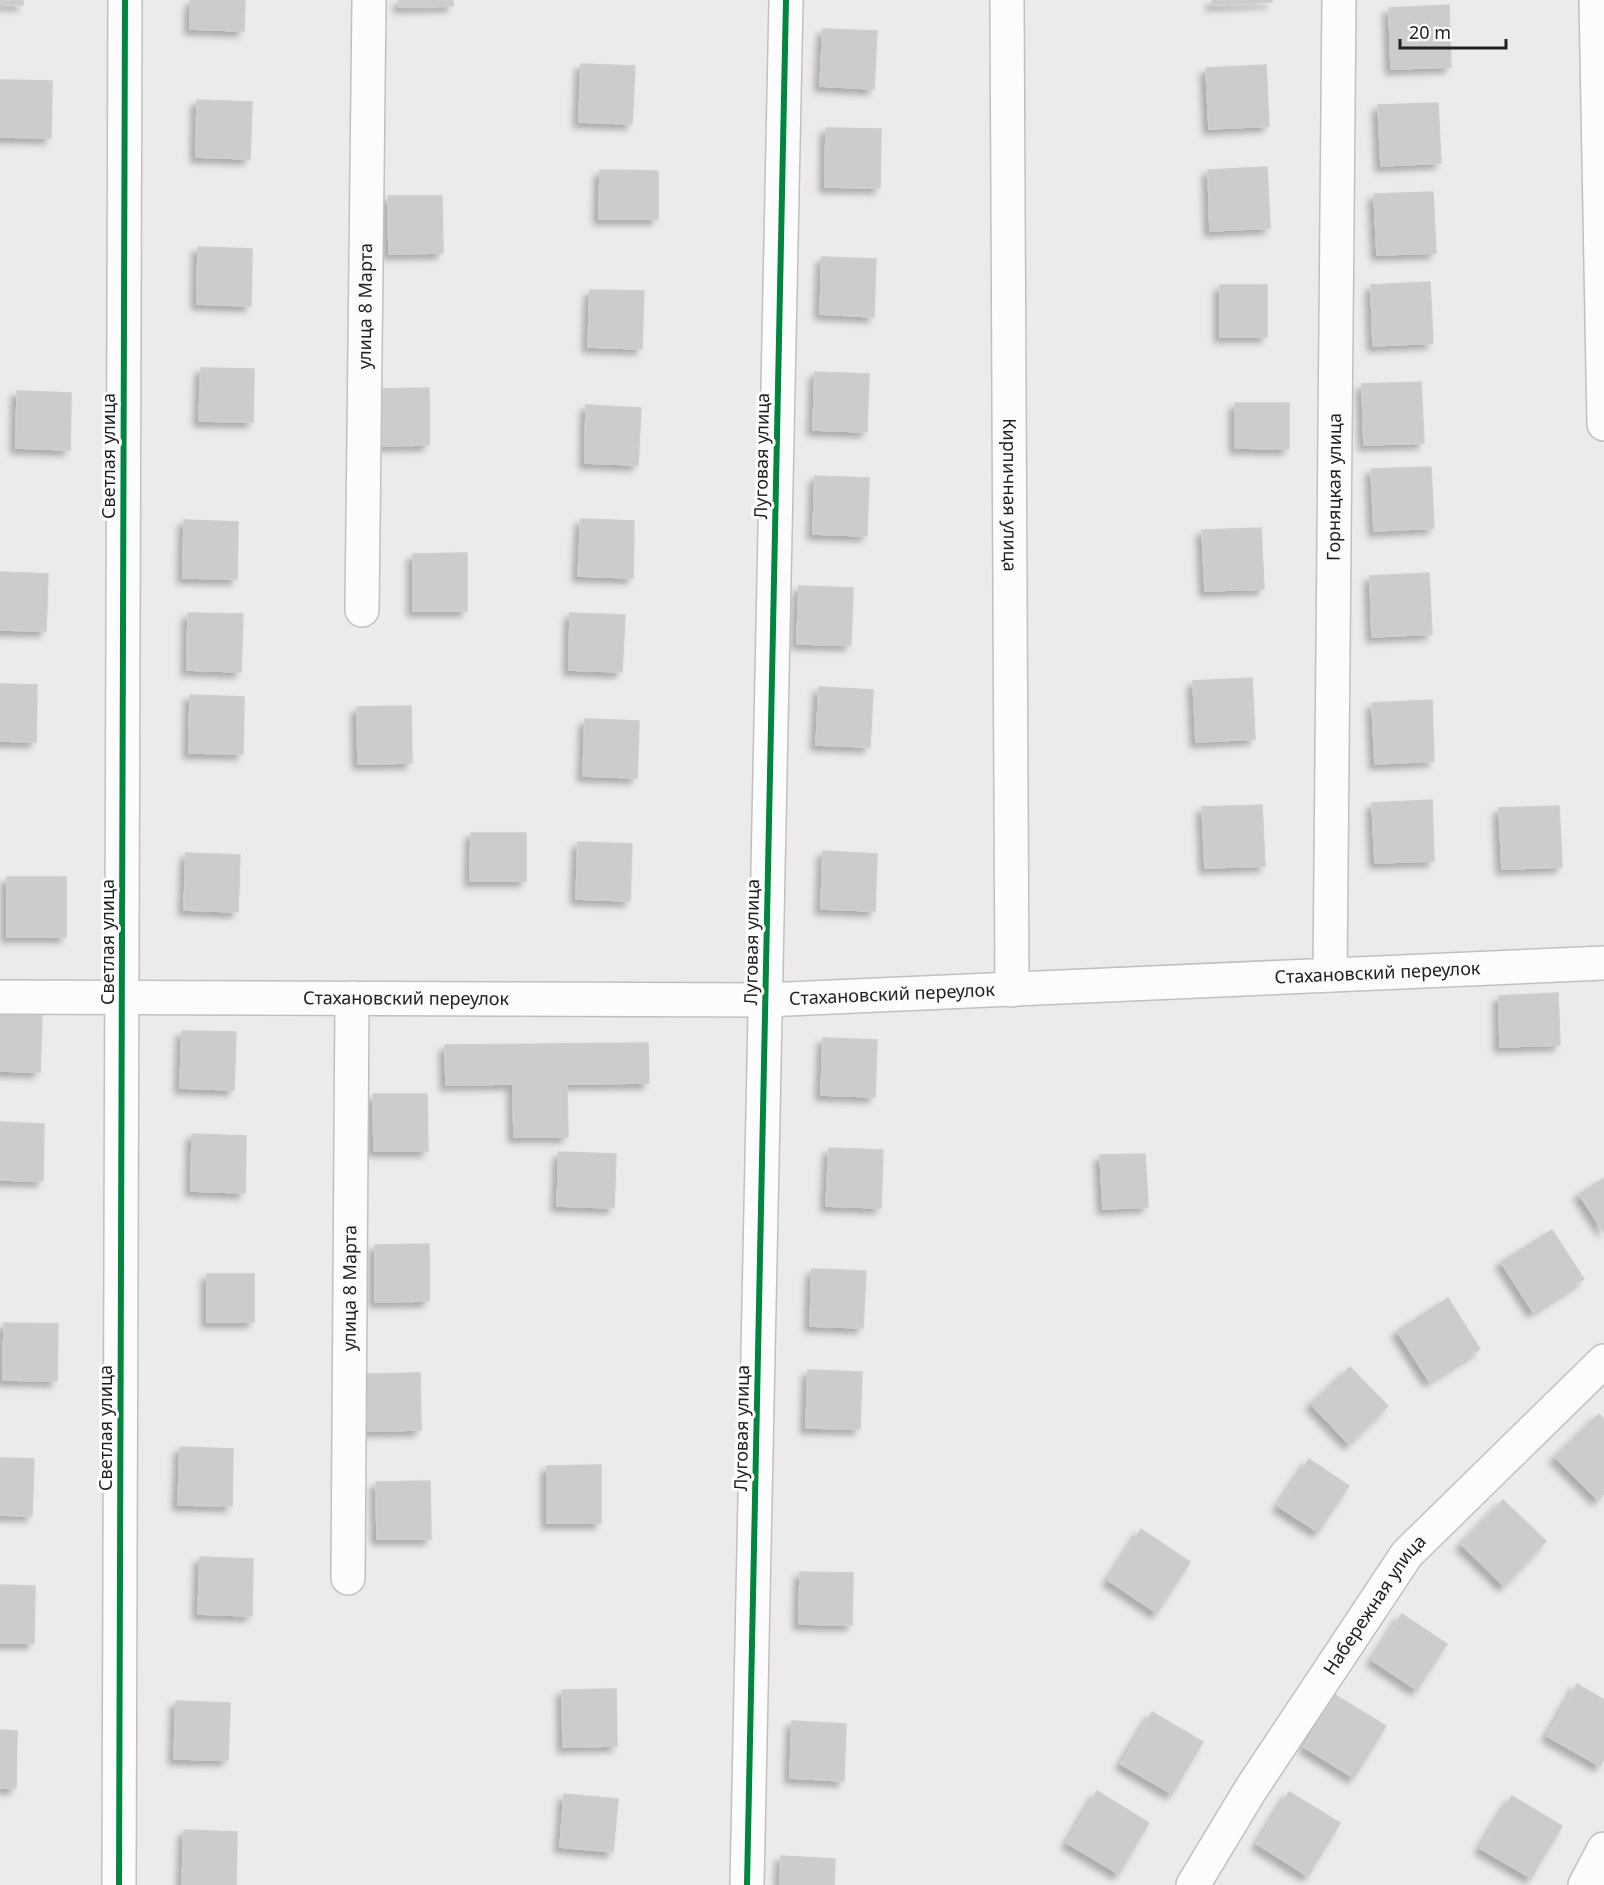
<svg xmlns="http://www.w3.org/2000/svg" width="1604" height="1885" viewBox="0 0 1604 1885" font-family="'Noto Sans',sans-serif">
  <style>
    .building { fill: #ceccca; stroke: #d0cdca; stroke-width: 1.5; filter: url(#shadow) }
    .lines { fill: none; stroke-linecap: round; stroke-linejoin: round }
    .minor-casing { stroke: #c1c0bf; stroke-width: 36 }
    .minor { stroke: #fcfcfc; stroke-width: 33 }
    .cycleway-casing { stroke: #fff; stroke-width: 10 }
    .cycleway { stroke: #00873e; stroke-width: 6 }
    .labels { text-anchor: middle; stroke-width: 6; stroke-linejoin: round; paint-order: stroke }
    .street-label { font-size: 18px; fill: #202020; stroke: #fff }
  </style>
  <defs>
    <filter id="shadow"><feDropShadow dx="-5.5" dy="5.5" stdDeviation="3" flood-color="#0004"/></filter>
  </defs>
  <rect width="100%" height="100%" fill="#edebe9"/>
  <g class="building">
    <path d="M0 0H23V5L0 4Z"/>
    <path d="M191 0H245L244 31 190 29Z"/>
    <path d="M399 0H453V6L399 7Z"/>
    <path d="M1212 0H1272V2L1212 5Z"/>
    <path d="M1449 5 1451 67 1391 69 1389 8Z"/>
    <path d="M823 29 877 31 874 89 820 86Z"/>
    <path d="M581 64 635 66 632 124 579 122Z"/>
    <path d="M1266 65 1269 126 1209 129 1206 68Z"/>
    <path d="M0 80 52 81 51 138 0 137Z"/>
    <path d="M197 100 252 102 250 159 196 157Z"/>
    <path d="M1438 103 1441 163 1381 166 1378 105Z"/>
    <path d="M826 128 881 129 880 188 825 187Z"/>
    <path d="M1267 167 1270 228 1210 231 1208 170Z"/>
    <path d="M600 170 658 171V219H599Z"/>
    <path d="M1433 192 1436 253 1377 255 1374 194Z"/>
    <path d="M388 196H442L443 253 389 254Z"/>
    <path d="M198 247 252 249 251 306 197 304Z"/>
    <path d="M822 257 876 259 874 317 820 314Z"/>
    <path d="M1430 282 1433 343 1373 346 1371 285Z"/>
    <rect x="1220" y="285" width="47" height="52"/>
    <path d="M590 290 644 291 642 349 588 347Z"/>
    <path d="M201 368 254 369 253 422 199 421Z"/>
    <path d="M815 372 869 374 867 432 813 430Z"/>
    <path d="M1421 382 1424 443 1364 445 1362 384Z"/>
    <path d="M429 388V445L375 446 374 389Z"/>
    <path d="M17 391 71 393 70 450 16 448Z"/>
    <path d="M1235 403H1289V449L1235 448Z"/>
    <path d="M586 405 641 408 638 465 585 463Z"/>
    <path d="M1431 467 1434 528 1374 531 1371 469Z"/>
    <path d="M815 476 869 478 867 536 813 534Z"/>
    <path d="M581 519 634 521 633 578 578 576Z"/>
    <path d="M184 520 238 522 237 579 183 578Z"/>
    <path d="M1261 528 1264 589 1205 591 1202 530Z"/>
    <path d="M467 553V611H413V554Z"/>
    <path d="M0 572 48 574 46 631 0 630Z"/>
    <path d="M1429 573 1432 634 1372 637 1370 576Z"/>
    <path d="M799 586 853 588 851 645 797 644Z"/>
    <path d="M188 613 243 614 241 672 187 670Z"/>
    <path d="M570 613 625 615 622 672 569 670Z"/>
    <path d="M1252 678 1255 739 1196 742 1193 681Z"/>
    <path d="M0 684 37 685 36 742 0 741Z"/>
    <path d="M819 687 873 690 870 747 816 745Z"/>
    <path d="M190 695 244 697 243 754 189 753Z"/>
    <path d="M1432 700 1434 761 1375 764 1372 703Z"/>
    <path d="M411 706 412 763 358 764 357 707Z"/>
    <path d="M585 719 639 721 637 778 583 776Z"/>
    <path d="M1432 800 1434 861 1375 863 1372 803Z"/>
    <path d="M1262 805 1265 866 1205 868 1202 807Z"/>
    <path d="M1559 806 1562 867 1502 869 1499 808Z"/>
    <path d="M471 833H526V881H470Z"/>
    <path d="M578 842 632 844 630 901 576 899Z"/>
    <path d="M823 851 877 854 875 911 821 909Z"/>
    <path d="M186 853 240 855 238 912 184 910Z"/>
    <rect x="7" y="877" width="59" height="60"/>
    <path d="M1558 993 1560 1045 1500 1047 1499 996Z"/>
    <path d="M0 1014 42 1015 40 1072 0 1071Z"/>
    <path d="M182 1031 236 1032 234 1090 180 1088Z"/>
    <path d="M823 1038 877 1040 875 1097 821 1095Z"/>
    <path d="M648 1043 649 1083 567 1084 568 1137H514L513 1084 446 1085 445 1045Z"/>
    <path d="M373 1094H427L428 1151H374Z"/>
    <path d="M0 1122 44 1124 43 1181 0 1180Z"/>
    <path d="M192 1134 246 1136 245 1193 191 1191Z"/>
    <path d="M829 1148 883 1150 881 1208 826 1206Z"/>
    <path d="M559 1152 616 1154 614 1208 557 1206Z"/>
    <path d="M1145 1154 1148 1207 1103 1209 1100 1155Z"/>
    <path d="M1604 1178V1232L1579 1194Z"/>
    <path d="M1552 1230 1584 1279 1533 1312 1501 1262Z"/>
    <path d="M429 1244V1301L375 1302V1245Z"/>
    <path d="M812 1269 866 1271 863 1328 810 1326Z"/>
    <rect x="207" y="1274" width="47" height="48"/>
    <path d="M1448 1298 1480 1349 1429 1381 1397 1331Z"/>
    <path d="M4 1323 58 1324 57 1381 3 1380Z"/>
    <path d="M1350 1367 1388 1406 1349 1444 1311 1404Z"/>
    <path d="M808 1370 862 1372 860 1429 806 1428Z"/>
    <path d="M420 1373 421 1430 367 1431 366 1374Z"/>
    <path d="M1599 1414 1604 1420V1493L1598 1500 1555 1457Z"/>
    <path d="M180 1447 233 1449 232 1506 178 1505Z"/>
    <path d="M0 1458 34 1459 32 1516 0 1515Z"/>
    <path d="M1309 1459 1349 1486 1318 1532 1278 1506Z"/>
    <path d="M601 1465V1523H547V1466Z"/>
    <path d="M430 1481 431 1539H377L376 1482Z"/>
    <path d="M1503 1500 1546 1541 1504 1586 1461 1544Z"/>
    <path d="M1141 1529 1190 1562 1157 1613 1108 1580Z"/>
    <path d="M200 1557 253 1559 252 1616 198 1614Z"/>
    <path d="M800 1572 853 1573 852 1625 799 1624Z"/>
    <path d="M0 1585 35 1586 34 1643H0Z"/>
    <path d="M1402 1614 1447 1644 1417 1690 1372 1660Z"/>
    <path d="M1577 1684 1604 1700V1759L1600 1766 1547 1736Z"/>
    <path d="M616 1689 617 1746 563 1747 562 1690Z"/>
    <path d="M1335 1695 1386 1726 1354 1778 1304 1747Z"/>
    <path d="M176 1701 230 1703 228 1760 174 1759Z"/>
    <path d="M1152 1712 1203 1742 1172 1794 1121 1764Z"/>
    <path d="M792 1721 846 1724 844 1781 790 1778Z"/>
    <path d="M0 1730 17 1731 16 1788H0Z"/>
    <path d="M1097 1791 1149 1823 1119 1874 1067 1843Z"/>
    <path d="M1289 1792 1340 1823 1308 1876 1257 1844Z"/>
    <path d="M564 1794 618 1799 613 1852 560 1847Z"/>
    <path d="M1512 1796 1562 1826 1531 1878 1480 1848Z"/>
    <path d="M184 1830 237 1832 236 1885H182Z"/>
    <path d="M781 1856 835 1859 834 1885H780Z"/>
  </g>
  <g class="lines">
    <defs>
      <g id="minor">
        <path id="s1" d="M1007 0 1012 990"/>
        <path d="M1596 0 1604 424"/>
        <path id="s2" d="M362 610 369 0"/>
        <path id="s3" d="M1330 975 1339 0"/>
        <path id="s4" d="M0 997 765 1000 1604 963"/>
        <path id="s5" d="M348 1578 352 998"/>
        <path d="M119 1885 125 0"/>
        <path d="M747 1885 786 0"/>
        <path id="s6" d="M1193 1885 1251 1789 1407 1554 1604 1361"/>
        <path d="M1585 1885 1604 1849"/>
      </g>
    </defs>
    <use href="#minor" class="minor-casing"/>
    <use href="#minor" class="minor"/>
    <defs>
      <g id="cycleway">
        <path d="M119 1885 125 0"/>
        <path d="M747 1885 786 0"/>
      </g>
    </defs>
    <use href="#cycleway" class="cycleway-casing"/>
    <use href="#cycleway" class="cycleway"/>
  </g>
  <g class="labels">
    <g class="street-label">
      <text dy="6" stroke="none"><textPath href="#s2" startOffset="304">улица 8 Марта</textPath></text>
      <text transform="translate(109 456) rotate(-90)" y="6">Светлая улица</text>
      <text transform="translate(762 456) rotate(-89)" y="6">Луговая улица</text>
      <text dy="6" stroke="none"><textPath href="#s3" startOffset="488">Горняцкая улица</textPath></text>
      <text dy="6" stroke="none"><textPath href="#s1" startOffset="495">Кирпичная улица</textPath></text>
      <text transform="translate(108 942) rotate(-90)" y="6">Светлая улица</text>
      <text transform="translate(752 942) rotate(-89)" y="6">Луговая улица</text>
      <text dy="6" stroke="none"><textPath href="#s4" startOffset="1378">Стахановский переулок</textPath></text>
      <text dy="6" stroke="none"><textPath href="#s4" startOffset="892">Стахановский переулок</textPath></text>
      <text dy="6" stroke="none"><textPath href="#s4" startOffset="406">Стахановский переулок</textPath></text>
      <text dy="6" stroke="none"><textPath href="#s5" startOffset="290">улица 8 Марта</textPath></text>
      <text transform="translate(106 1428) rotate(-90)" y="6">Светлая улица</text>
      <text transform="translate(742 1428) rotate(-89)" y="6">Луговая улица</text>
      <text dy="6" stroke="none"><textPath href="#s6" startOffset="334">Набережная улица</textPath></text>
    </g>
  </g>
  <path d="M1400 39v9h106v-9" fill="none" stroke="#202020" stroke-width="3"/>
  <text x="1409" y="39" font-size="18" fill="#202020" stroke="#ffffff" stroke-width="4.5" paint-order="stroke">20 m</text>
</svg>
